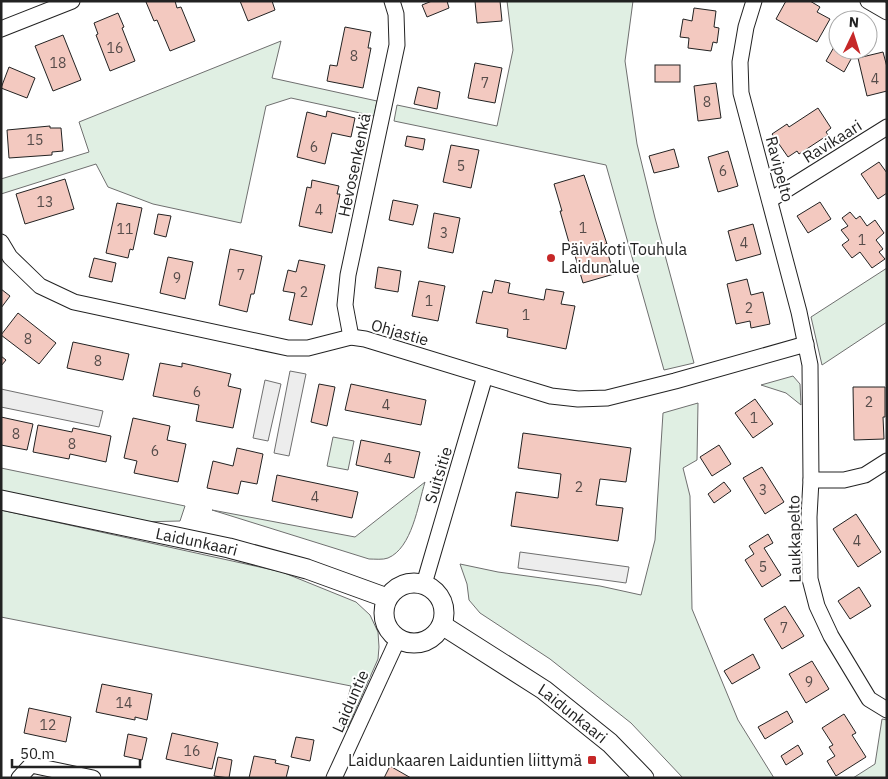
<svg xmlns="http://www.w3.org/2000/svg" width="888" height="779" viewBox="0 0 888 779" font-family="'IBM Plex Sans',sans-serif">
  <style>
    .green { fill: #e0efe3; stroke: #6f6f6f }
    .parking { fill: #ededed; stroke: #6f6f6f }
    .building { fill: #f3c9c0; stroke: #222 }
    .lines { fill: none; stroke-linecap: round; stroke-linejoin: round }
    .minor-casing { stroke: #222; stroke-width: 17 }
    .tertiary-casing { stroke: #222; stroke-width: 21 }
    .minor { stroke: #fff; stroke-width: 15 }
    .tertiary { stroke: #fff; stroke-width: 19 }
    .poi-dot { fill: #c62828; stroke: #fff; stroke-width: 2 }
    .labels { text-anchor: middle; stroke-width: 4; stroke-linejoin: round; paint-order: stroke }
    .number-label { font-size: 14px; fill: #564c4a }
    .street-label { font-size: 16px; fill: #222; stroke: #fff }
    .poi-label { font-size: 16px; fill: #222; stroke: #fff; text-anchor: start }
  </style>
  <rect width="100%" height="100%" fill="#fff"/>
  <g class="green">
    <path d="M507 1H633L625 61 637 144 655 218 694 363 664 370 606 165 394 121 397 105 497 126 513 50Z"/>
    <path d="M281 41 272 78 377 101 374 116 291 98 266 106 241 223 153 204 108 187 96 164 1 194V179L89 152 79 122Z"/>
    <path d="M887 268V322L822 365 811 317Z"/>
    <path d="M793 376 800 384 801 405 786 393 761 385Z"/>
    <path d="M698 403 697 460 683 468 690 496 692 609 738 720 774 778H683L631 723 550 659 480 613 469 600 467 584 460 564 498 572 600 586 641 595 655 540 663 413Z"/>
    <path d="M333 437 354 441 348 470 327 466Z"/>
    <path d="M1 468 185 506 180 521 139 522 1 492Z"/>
    <path d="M425 482C418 505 412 548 388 558 383 560 375 559 369 559L212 510 355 537Z"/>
    <path d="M1 510 282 572 356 602 370 615 378 632 379 647 378 659 348 727 341 726 351 686 1 617Z"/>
    <path d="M882 719 887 720V778H853L875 764Z"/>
  </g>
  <g class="parking">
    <path d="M290 371 306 374 289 456 274 453Z"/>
    <path d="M265 380 281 384 268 441 253 438Z"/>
    <path d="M1 389 103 411 99 427 1 407Z"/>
    <path d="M520 552 629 567 626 583 518 568Z"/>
  </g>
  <g class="building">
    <path d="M149 1H175L177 8 181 7 195 41 170 51 157 20 154 21 146 2Z"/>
    <path d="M240 1H272L275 10 248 21Z"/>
    <path d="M432 1H447L449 8 427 17 422 5Z"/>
    <path d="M475 1H500L502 21 477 23Z"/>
    <path d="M786 1H810L820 7 817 12 830 19 817 42 776 19Z"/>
    <path d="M694 8 716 11 714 27 719 28 717 43 713 42 711 51 688 48 689 38 680 37 683 19 692 21Z"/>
    <path d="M118 13 124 27 122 28 135 61 110 71 96 35 98 34 94 23Z"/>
    <path d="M345 27 371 32 368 48H371L363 88 327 81 330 65 337 66Z"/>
    <path d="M63 35 81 80 53 91 35 46Z"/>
    <path d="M838 40V50H856L844 72 826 61Z"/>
    <path d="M883 52 887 67V91L867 96 858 58Z"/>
    <path d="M475 63 502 68 495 103 468 98Z"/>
    <rect x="655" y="65" width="25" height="17"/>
    <path d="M9 67 35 78 27 98 1 88Z"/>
    <path d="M716 83 721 118 698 121 694 86Z"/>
    <path d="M418 87 440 92 437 109 414 104Z"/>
    <path d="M818 108 831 128 826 132 828 135 799 154 797 151 788 157 772 134 787 124 789 127Z"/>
    <path d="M327 111 355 118 351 137 332 133 325 164 297 157 307 112 326 117Z"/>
    <path d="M50 126V128H61L63 151 52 152V155L9 158 7 130Z"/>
    <path d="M407 136 425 139 423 150 405 146Z"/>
    <path d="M451 145 479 150 471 188 443 182Z"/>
    <path d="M674 149 679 167 654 173 649 156Z"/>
    <path d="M728 151 738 186 718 192 708 157Z"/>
    <path d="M879 162 887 173V193L878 199 861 174Z"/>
    <path d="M584 175 607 244H605L614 274 583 283 574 252 572 253 560 211H562L554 184Z"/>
    <path d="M65 179 74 209 25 224 16 194Z"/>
    <path d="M312 180 339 186 337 194H340L332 233 299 226 307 187 311 188Z"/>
    <path d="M393 200 418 205 413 225 389 220Z"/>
    <path d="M820 202 831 219 808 233 797 216Z"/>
    <path d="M117 203 142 208 133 250 130 249 128 258 106 253Z"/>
    <path d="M850 212 856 219 860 216 867 226 875 220 884 233 876 240 883 249 879 252 885 259 872 268 860 252 852 258 842 245 849 240 841 230 848 226 842 218Z"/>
    <path d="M434 213 460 218 453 253 428 248Z"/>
    <path d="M158 214 171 216 166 237 154 234Z"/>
    <path d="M753 224 761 254 736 261 728 231Z"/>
    <path d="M230 249 262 256 254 294H251L247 312 219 305Z"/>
    <path d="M168 257 193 262 185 299 160 293Z"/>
    <path d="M94 258 116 263 112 282 89 277Z"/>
    <path d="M299 260 325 265 312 325 289 320 295 293 283 291 288 270 296 272Z"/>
    <path d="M378 267 401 271 398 292 375 288Z"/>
    <path d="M747 279 751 295 763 292 770 324 751 328 750 321 736 324 727 284Z"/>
    <path d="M495 280 510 283 508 293 544 300 546 289 564 292 561 304 575 306 566 349 507 337 508 329 476 323 483 291 492 293Z"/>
    <path d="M419 281 445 286 438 321 412 316Z"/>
    <path d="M1 289 10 296 1 308Z"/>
    <path d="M18 313 56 343 39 364 1 335Z"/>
    <path d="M73 342 129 354 123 380 67 368Z"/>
    <path d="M1 356 6 360 1 366Z"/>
    <path d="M160 363 182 367V363L231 374 228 386 241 389 233 428 196 421 199 405 153 396Z"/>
    <path d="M319 384 335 387 327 426 311 422Z"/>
    <path d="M351 384 426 400 421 425 345 410Z"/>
    <path d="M853 387H885V417H883L884 439 854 440Z"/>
    <path d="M755 399 773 424 753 438 735 413Z"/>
    <path d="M1 417 33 424 27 450 1 445Z"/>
    <path d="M133 418 170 426 167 440 186 444 178 482 134 473 137 461 124 458Z"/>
    <path d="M38 425 72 432 73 428 111 436 106 462 70 454 69 459 33 452Z"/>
    <path d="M523 433 631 448 626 482 600 479 596 505 623 508 618 541 511 526 516 492 558 498 561 474 518 468Z"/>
    <path d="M361 440 420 452 414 478 356 465Z"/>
    <path d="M719 445 731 464 712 476 700 457Z"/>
    <path d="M237 448 263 454 257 484 241 481 238 494 207 488 213 461 233 466Z"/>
    <path d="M762 467 784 502 765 514 743 478Z"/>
    <path d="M277 475 358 492 352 518 272 501Z"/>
    <path d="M724 482 731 491 714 503 708 494Z"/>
    <path d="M856 514 881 552 858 567 833 529Z"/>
    <path d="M768 534 773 543 764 548 781 575 762 587 745 560 754 554 749 546Z"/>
    <path d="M859 587 871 606 850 619 838 601Z"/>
    <path d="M785 606 804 636 782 649 764 619Z"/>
    <path d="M753 654 760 668 732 684 724 671Z"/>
    <path d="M812 661 829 689 806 703 789 674Z"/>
    <path d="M102 684 152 694 147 720 135 717V720L96 712Z"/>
    <path d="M29 708 71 717 66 742 24 733Z"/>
    <path d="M787 711 793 722 765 739 758 727Z"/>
    <path d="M844 714 856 733 852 735 866 757 836 776 827 761 835 756 829 747 833 745 822 728Z"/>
    <path d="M172 733 218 743 212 769 166 759Z"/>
    <path d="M128 734 147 738 142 760 124 756Z"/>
    <path d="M296 737 314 740 310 761 291 757Z"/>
    <path d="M798 745 803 754 786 765 781 756Z"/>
    <path d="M254 756 276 760 275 763 289 766 286 778H249Z"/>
    <path d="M218 757 232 760 229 778 214 776Z"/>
    <path d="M390 766 411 778H384Z"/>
  </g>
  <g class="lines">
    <defs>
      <g id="minor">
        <path d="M754 1 746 27 740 62 741 93 799 312 810 365 811 480 809 517 810 579 817 606 831 636 869 699 887 710"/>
        <path d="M868 1 887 12"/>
        <path d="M1 29 72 1"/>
        <path d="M770 200 887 127"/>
        <path d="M1 242 10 257 40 286 74 302 288 348H308L351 337 365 339 551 396 578 399 607 398 675 381 806 344"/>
        <path d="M351 337 345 305 348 275 397 45 396 14 392 1"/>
        <path d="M811 480H844L865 475 887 461"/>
        <path d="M424 584 485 376"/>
        <path d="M19 778 31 765 93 778"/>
        <path d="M334 778 398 639"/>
      </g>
      <g id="tertiary">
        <path id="s1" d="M1 500 229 548 307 569 387 598"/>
        <circle cx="414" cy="613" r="30"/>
        <path id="s2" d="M442 625 544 690 610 743 644 778"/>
      </g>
    </defs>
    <use href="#minor" class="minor-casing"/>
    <use href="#tertiary" class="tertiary-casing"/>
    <use href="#minor" class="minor"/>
    <use href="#tertiary" class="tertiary"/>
  </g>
  <g class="poi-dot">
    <circle cx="551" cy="258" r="5"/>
    <rect x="587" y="755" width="10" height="10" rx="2.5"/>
  </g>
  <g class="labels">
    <g class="number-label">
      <text x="115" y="53">16</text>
      <text x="354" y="61">8</text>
      <text x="58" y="68">18</text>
      <text x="875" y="84">4</text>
      <text x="485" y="88">7</text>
      <text x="707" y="107">8</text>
      <text x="35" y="145">15</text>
      <text x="314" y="152">6</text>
      <text x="461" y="171">5</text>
      <text x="723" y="176">6</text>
      <text x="45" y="207">13</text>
      <text x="319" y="215">4</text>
      <text x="583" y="233">1</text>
      <text x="125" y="234">11</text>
      <text x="444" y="238">3</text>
      <text x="862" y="245">1</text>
      <text x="744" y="248">4</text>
      <text x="241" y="280">7</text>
      <text x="177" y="283">9</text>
      <text x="304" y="297">2</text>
      <text x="429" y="306">1</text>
      <text x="749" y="313">2</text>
      <text x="526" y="320">1</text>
      <text x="28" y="344">8</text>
      <text x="98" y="366">8</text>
      <text x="197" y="397">6</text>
      <text x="869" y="407">2</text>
      <text x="386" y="410">4</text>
      <text x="754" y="423">1</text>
      <text x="16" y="439">8</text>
      <text x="72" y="449">8</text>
      <text x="155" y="456">6</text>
      <text x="388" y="464">4</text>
      <text x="579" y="492">2</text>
      <text x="763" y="495">3</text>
      <text x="315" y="502">4</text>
      <text x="857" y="546">4</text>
      <text x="763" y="572">5</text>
      <text x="784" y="633">7</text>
      <text x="809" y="687">9</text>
      <text x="124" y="708">14</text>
      <text x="48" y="730">12</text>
      <text x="192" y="756">16</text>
    </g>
    <g class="street-label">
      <text transform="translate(832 141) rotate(-32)" y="6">Ravikaari</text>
      <text transform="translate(354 165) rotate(-78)" y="6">Hevosenkenkä</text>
      <text transform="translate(780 169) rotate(75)" y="6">Ravipelto</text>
      <text transform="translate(400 332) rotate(16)" y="6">Ohjastie</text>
      <text transform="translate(438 475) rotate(-73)" y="6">Suitsitie</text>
      <text transform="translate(794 539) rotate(-91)" y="6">Laukkapelto</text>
      <text dy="6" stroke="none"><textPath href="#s1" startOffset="200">Laidunkaari</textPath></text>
      <text transform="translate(350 701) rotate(-66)" y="6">Laiduntie</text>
      <text dy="6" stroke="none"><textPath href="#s2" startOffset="158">Laidunkaari</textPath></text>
    </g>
    <g class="poi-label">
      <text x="561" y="255">Päiväkoti Touhula<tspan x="561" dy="18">Laidunalue</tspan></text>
      <text x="582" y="766" text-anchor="end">Laidunkaaren Laiduntien liittymä</text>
    </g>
  </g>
  <rect width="888" height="779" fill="none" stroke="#222222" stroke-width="5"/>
  <g transform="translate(853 35) rotate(4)"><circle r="24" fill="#ffffff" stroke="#a7a7a7"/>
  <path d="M0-4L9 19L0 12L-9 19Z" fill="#c62828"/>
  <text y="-8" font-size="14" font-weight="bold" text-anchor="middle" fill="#222222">N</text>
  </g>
  <path d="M12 759v8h128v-8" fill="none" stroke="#222222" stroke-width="2.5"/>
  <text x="20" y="759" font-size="15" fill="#222222" stroke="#ffffff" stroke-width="4" paint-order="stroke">50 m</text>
</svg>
